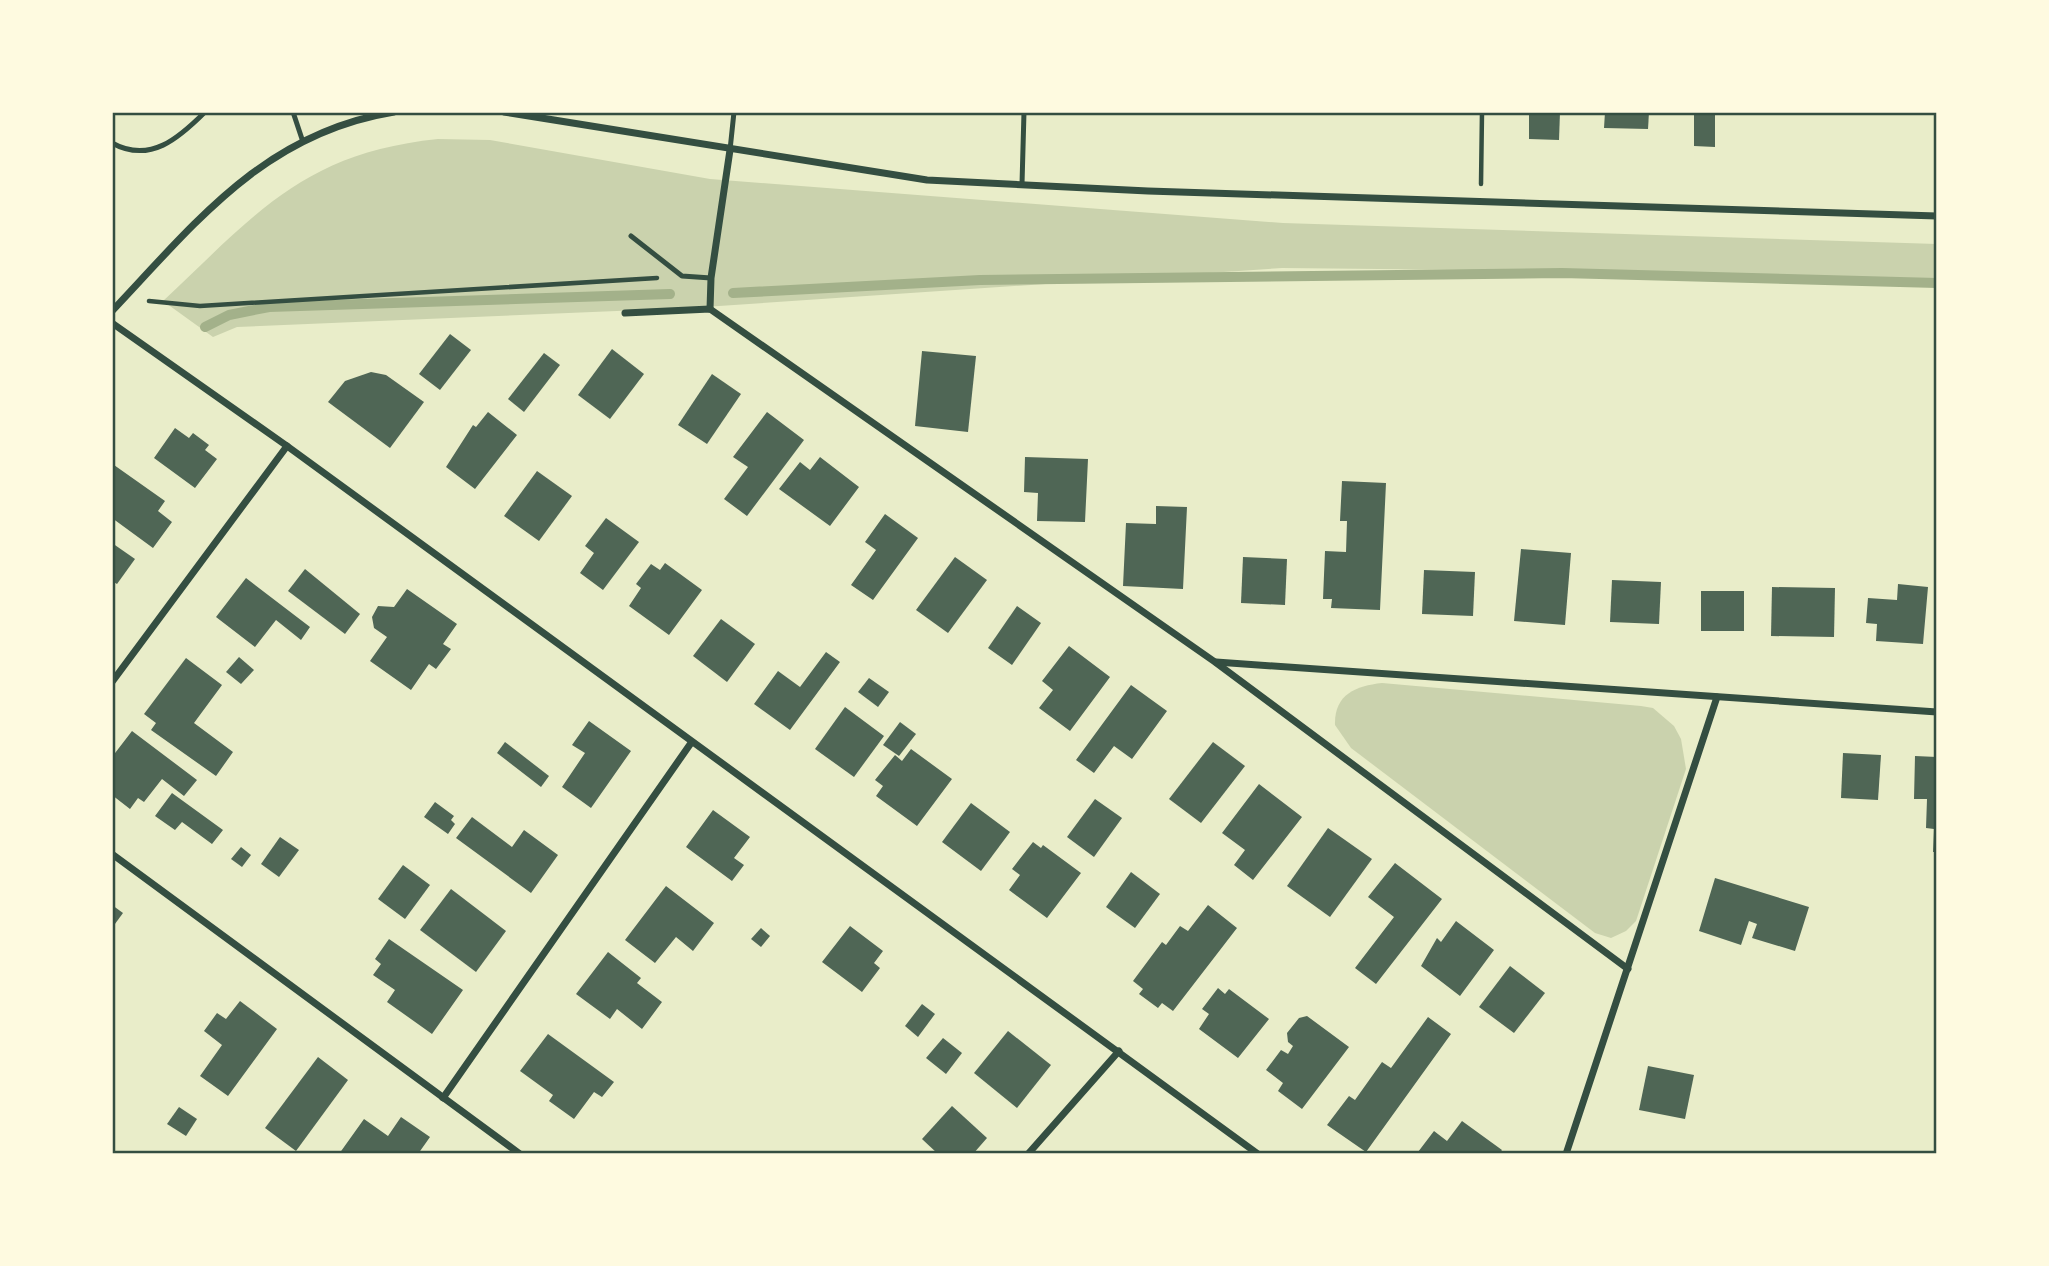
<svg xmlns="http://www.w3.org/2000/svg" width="2049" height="1266" viewBox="0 0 2049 1266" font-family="'Zilla Slab',serif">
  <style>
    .green { fill: #cad2ad }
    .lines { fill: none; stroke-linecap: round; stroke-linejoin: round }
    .stream { stroke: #a3b18a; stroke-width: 10 }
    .building { fill: #4f6655 }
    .path { stroke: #344e41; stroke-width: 4.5 }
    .service { stroke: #344e41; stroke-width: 5 }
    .minor { stroke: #344e41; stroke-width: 7 }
    .neatline { fill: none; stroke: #344e41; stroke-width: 2.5 }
  </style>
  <rect width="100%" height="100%" fill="#e9edc9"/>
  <g class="green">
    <path d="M438 139 490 140 710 179 1283 223 1937 244V284L1580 271 1282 268 689 308 237 327 213 337 163 301C256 214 303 153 438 139Z"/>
    <path d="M1382 683 1641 706 1653 708 1674 726 1681 739 1686 769 1636 921 1626 931 1611 938 1595 933 1351 748 1335 725C1334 695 1355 686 1382 683Z"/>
  </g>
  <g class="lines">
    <g class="stream">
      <path d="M733 293 980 280 1562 273 1937 283"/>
      <path d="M205 327 229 315 269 307 670 294"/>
    </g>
  </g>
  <g class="building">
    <path d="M1529 112H1560L1559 140 1529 139Z"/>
    <path d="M1605 112H1649L1648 129 1604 128Z"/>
    <path d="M1694 112H1715V147L1694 146Z"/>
    <path d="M450 334 471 350 440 390 419 374Z"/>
    <path d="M612 349 644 374 610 419 578 395Z"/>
    <path d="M922 351 976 356 968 432 915 426Z"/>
    <path d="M544 353 560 365 524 412 508 399Z"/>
    <path d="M371 372 386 375 424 402 390 448 328 402 345 381Z"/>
    <path d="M712 374 741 394 707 444 678 425Z"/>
    <path d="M488 412 517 435 475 489 446 467 473 425 476 427Z"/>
    <path d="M767 412 804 440 747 516 724 499 748 467 733 457Z"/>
    <path d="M175 428 189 438 193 433 209 445 205 450 217 459 195 488 154 458Z"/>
    <path d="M820 457 859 487 830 526 779 489 800 462 810 470Z"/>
    <path d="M1025 457 1088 459 1085 522 1037 521 1038 493 1024 492Z"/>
    <path d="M114 465 165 501 158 511 172 522 153 548 112 518Z"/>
    <path d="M537 471 572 496 539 541 504 516Z"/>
    <path d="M1342 481 1386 483 1380 610 1331 608 1332 599H1323L1325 551 1346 552 1347 521H1340Z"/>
    <path d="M1156 506 1187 507 1183 589 1123 586 1126 523 1156 524Z"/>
    <path d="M885 514 918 538 873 600 851 585 876 550 865 542Z"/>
    <path d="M606 518 639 542 603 590 580 573 594 553 585 546Z"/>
    <path d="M112 543 135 559 117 584 112 581Z"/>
    <path d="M1521 549 1571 553 1565 625 1514 621Z"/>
    <path d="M955 557 987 580 948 633 916 610Z"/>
    <path d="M1243 557 1287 559 1285 605 1241 603Z"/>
    <path d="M665 563 702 590 669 635 629 606 641 588 636 584 651 564 660 570Z"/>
    <path d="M305 569 360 614 345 634 288 591Z"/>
    <path d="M1424 570 1475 572 1473 616 1422 614Z"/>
    <path d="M246 578 310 627 301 640 276 620 255 647 216 617Z"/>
    <path d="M1612 580 1661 582 1659 624 1610 622Z"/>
    <path d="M1898 584 1928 587 1923 644 1876 641 1877 624 1866 623 1868 598 1897 600Z"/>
    <path d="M1772 587 1835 588 1834 637 1771 636Z"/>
    <path d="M407 589 457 624 443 644 451 649 436 669 429 664 411 690 370 661 387 637 374 628 372 617 378 606 394 607Z"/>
    <rect x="1701" y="591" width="43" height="40"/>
    <path d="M1017 606 1041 623 1012 665 988 648Z"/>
    <path d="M721 619 755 644 727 682 693 656Z"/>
    <path d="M1069 646 1110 677 1070 731 1039 708 1053 690 1042 681Z"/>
    <path d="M826 652 840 662 790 730 754 704 778 671 800 687Z"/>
    <path d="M239 657 254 670 241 684 226 672Z"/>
    <path d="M186 658 222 685 194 723 233 752 216 776 151 730 156 723 144 714Z"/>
    <path d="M869 678 889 692 878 707 858 692Z"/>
    <path d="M1131 685 1167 711 1132 759 1114 746 1094 773 1076 760Z"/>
    <path d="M845 707 884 736 854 777 815 749Z"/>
    <path d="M589 721 631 751 591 808 562 787 585 753 572 745Z"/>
    <path d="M900 722 916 734 899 756 883 745Z"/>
    <path d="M132 731 197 780 184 796 162 779 144 802 138 798 130 809 112 795V757Z"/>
    <path d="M505 742 549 776 541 787 497 753Z"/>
    <path d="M1213 742 1245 766 1201 823 1169 799Z"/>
    <path d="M911 749 952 779 917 826 876 796 883 786 875 780 895 755 902 761Z"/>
    <path d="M1843 753 1881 755 1878 800 1841 798Z"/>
    <path d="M1915 756 1937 757V852H1933L1934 829 1926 828 1927 799H1914Z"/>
    <path d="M1259 784 1302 817 1253 880 1234 865 1245 850 1222 833Z"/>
    <path d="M172 793 223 830 212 844 182 822 175 830 155 816Z"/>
    <path d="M1095 799 1122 818 1094 857 1067 837Z"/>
    <path d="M435 802 454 816 451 820 455 824 448 834 424 817Z"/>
    <path d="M971 803 1010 832 981 871 942 842Z"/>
    <path d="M713 810 750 837 734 858 744 865 732 881 686 847Z"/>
    <path d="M472 817 512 847 524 830 558 855 531 893 456 838Z"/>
    <path d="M1328 828 1372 859 1330 917 1287 886Z"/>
    <path d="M280 837 299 850 279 877 261 864Z"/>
    <path d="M1033 842 1041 848 1043 845 1081 873 1047 918 1009 890 1020 875 1012 869Z"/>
    <path d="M241 847 251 855 242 867 231 859Z"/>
    <path d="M1395 863 1442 899 1376 984 1355 968 1394 917 1368 897Z"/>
    <path d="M403 865 430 885 405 919 378 899Z"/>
    <path d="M1131 872 1160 894 1135 928 1106 907Z"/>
    <path d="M1715 878 1809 907 1795 951 1752 938 1757 924 1749 921 1741 945 1699 931Z"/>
    <path d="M666 886 714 923 693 951 676 937 655 963 625 940Z"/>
    <path d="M451 889 506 931 476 972 420 930Z"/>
    <path d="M112 905 123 913 112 928Z"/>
    <path d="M1208 905 1237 928 1173 1011 1162 1003 1158 1008 1139 994 1143 989 1133 981 1162 942 1166 945 1180 926 1188 931Z"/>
    <path d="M1456 921 1494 950 1460 996 1421 966 1437 938 1441 942Z"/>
    <path d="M850 926 883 951 874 963 880 968 862 992 822 962Z"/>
    <path d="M761 928 770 936 761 947 751 939Z"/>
    <path d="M389 939 463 990 432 1034 387 1002 395 990 373 975 381 964 375 959Z"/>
    <path d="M608 952 641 978 637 983 662 1002 642 1029 617 1009 610 1019 576 994Z"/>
    <path d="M1510 966 1545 993 1514 1033 1479 1007Z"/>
    <path d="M1218 988 1225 994 1229 989 1269 1019 1238 1058 1199 1029 1209 1014 1202 1009Z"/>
    <path d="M240 1001 277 1029 228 1096 200 1076 222 1045 204 1031 217 1013 226 1019Z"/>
    <path d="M922 1004 935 1014 918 1037 905 1026Z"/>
    <path d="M1307 1016 1349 1047 1302 1109 1278 1091 1283 1083 1266 1070 1281 1050 1288 1054 1293 1046 1288 1042 1287 1033 1299 1018Z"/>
    <path d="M1428 1017 1451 1034 1366 1152 1327 1125 1349 1096 1355 1100 1382 1062 1391 1068Z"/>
    <path d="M1008 1031 1051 1065 1017 1108 974 1073Z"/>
    <path d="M548 1034 614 1082 602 1097 594 1092 574 1119 549 1101 553 1095 520 1071Z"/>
    <path d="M943 1038 962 1053 946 1074 926 1058Z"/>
    <path d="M318 1057 348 1080 296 1151 265 1128Z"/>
    <path d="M1648 1066 1694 1075 1685 1119 1639 1110Z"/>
    <path d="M952 1106 987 1138 973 1154H938L922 1139Z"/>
    <path d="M179 1107 197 1119 186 1136 167 1124Z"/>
    <path d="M401 1117 430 1137 418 1154H339L364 1119 388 1136Z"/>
    <path d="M1462 1121 1502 1150 1499 1154 1418 1152 1434 1131 1447 1141Z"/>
  </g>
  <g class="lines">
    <g class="path">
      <path d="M1481 184 1482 112"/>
      <path d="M149 301 200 306 657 278"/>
    </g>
    <g class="service">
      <path d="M293 112 302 139"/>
      <path d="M112 143C150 164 179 138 205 112"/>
      <path d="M730 150 734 112"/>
      <path d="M1022 184 1024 112"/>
      <path d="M631 236 682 276 711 278"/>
    </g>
    <g class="minor">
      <path d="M504 112 927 180 1148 191 1937 216"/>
      <path d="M710 309 711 278 730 150"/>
      <path d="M112 311C197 221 265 133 394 112"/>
      <path d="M625 313 710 309 1215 662 1628 969"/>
      <path d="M112 323 287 446 1258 1154"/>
      <path d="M1216 662 1937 712"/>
      <path d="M112 682 287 446"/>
      <path d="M112 854 520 1154"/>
      <path d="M443 1098 691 743"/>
      <path d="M1028 1154 1119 1051"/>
      <path d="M1566 1154 1717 697"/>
    </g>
  </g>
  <rect width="2049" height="1266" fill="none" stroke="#fefae0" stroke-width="228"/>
  <rect x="114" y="114" width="1821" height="1038" class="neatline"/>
</svg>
